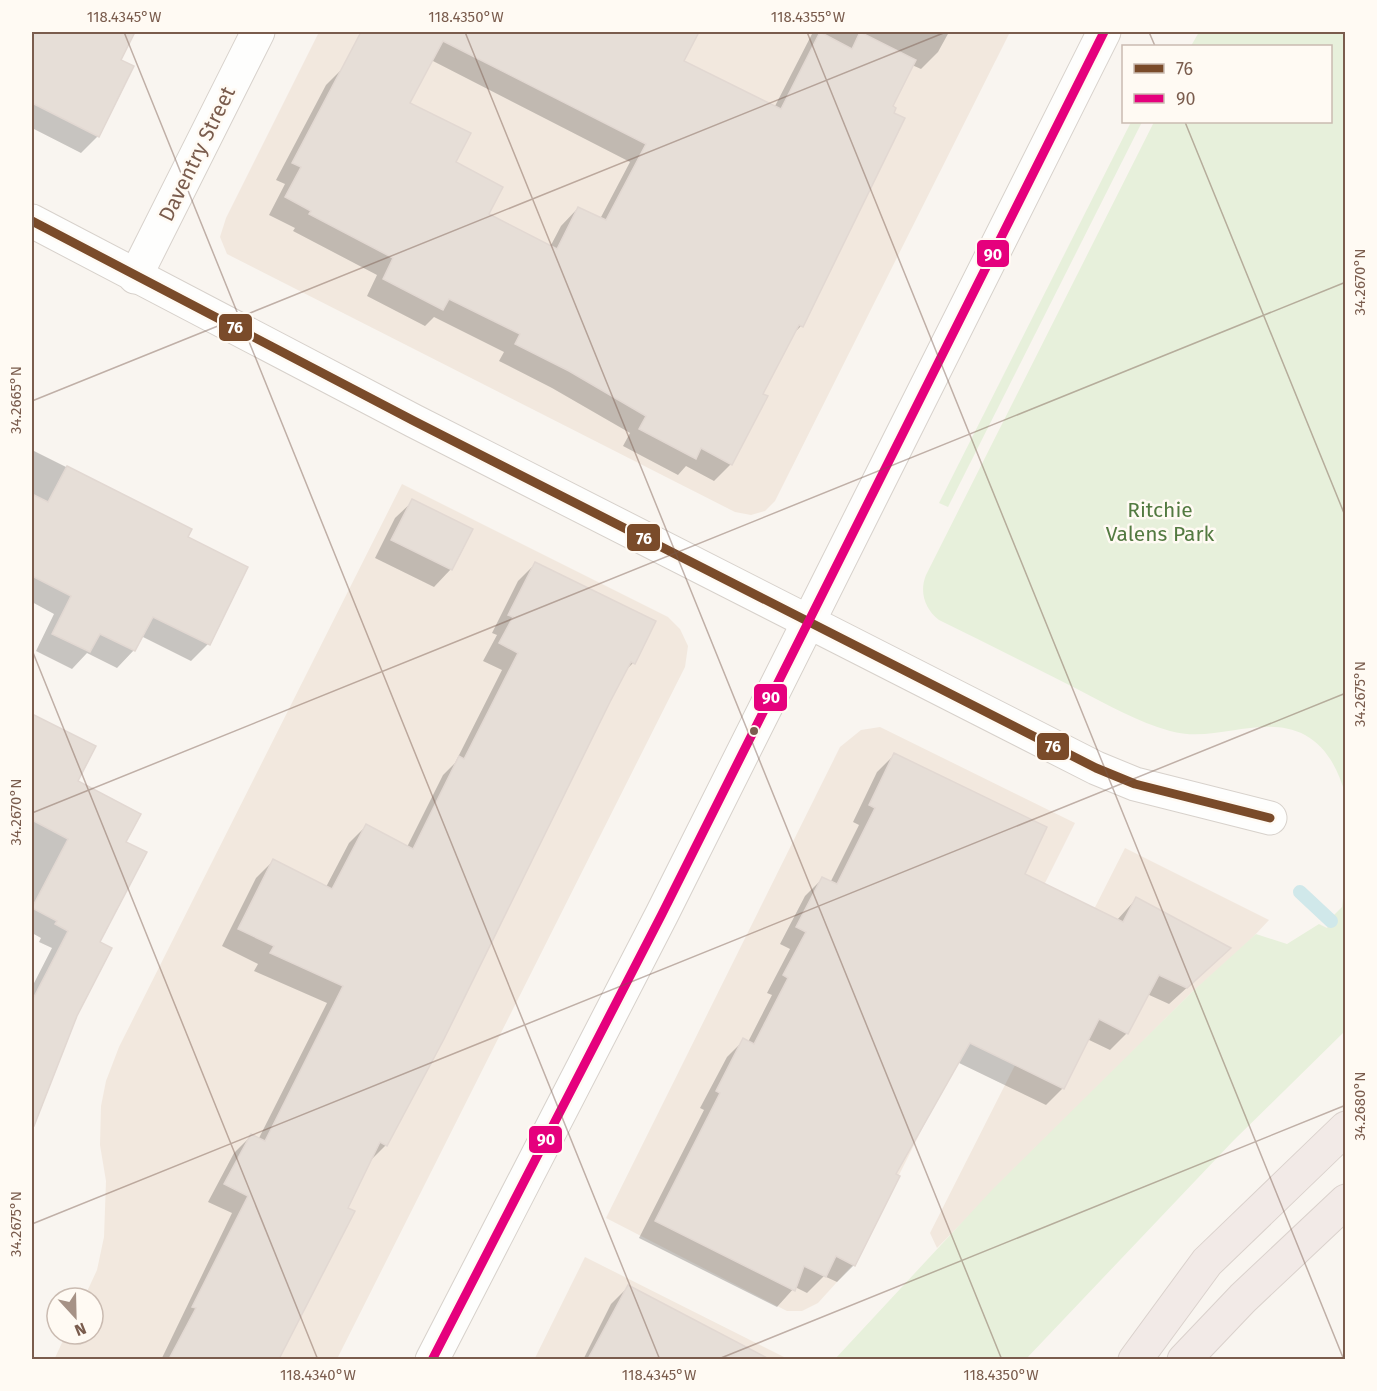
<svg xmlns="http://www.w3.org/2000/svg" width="1377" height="1391" viewBox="0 0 1377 1391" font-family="'Fira Sans',sans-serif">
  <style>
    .residential { fill: #f2e8de }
    .green { fill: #e7f0db }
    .shadow { fill: #0003; fill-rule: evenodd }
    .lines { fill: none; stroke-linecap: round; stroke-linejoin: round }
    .stream { stroke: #d0e8ea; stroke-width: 14 }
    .building { fill: #e6ded7; stroke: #e2d8d2; stroke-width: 1.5; fill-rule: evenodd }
    .minor-casing { stroke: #d7d1cb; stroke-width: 35 }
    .highway-casing { stroke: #dad1cc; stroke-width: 35 }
    .minor { stroke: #fefefd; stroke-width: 33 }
    .highway { stroke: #f2eae7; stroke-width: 33 }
    .bus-1-casing { stroke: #fffaf3; stroke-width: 14 }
    .bus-2-casing { stroke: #fffaf3; stroke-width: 14 }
    .bus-1 { stroke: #7a4b2a; stroke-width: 9 }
    .bus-2 { stroke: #e5007d; stroke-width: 9 }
    .ticks { fill: none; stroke: #7a5c4d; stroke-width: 1.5; stroke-opacity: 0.45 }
    .bus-dot { fill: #7a5c4d; stroke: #fffaf3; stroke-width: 2 }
    .labels { text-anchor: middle; stroke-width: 5; stroke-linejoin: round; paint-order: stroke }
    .street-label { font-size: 21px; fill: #7a5c4d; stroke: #fffaf3 }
    .park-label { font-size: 21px; fill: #537a41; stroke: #fffaf3 }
    .line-badge { stroke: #fffaf3; stroke-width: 2 }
    .badge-label { font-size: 16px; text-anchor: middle; font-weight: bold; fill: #fff }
    .neatline { fill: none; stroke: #7a5c4d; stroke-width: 2 }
    .ticks-label { font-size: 15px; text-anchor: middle; fill: #7a5c4d }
  </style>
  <rect width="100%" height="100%" fill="#f9f5f0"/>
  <g class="residential">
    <path d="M319 32H1010L775 501 765 511 751 515 735 512 227 254 220 237 226 218Z"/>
    <path d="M402 484 668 617 680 629 688 646 685 667 337 1359 54 1360 66 1334H93V1298H84L97 1270 104 1237 106 1181 100 1145 101 1106 106 1081 119 1047Z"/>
    <path d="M880 727 1075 823 856 1261 818 1303 802 1311H787L606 1218 840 747 861 730Z"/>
    <path d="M1125 848 1269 920 1240 951 1192 992 937 1248 930 1233Z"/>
    <path d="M585 1257 788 1359 534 1360Z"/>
  </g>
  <g class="green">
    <path d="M1199 32H1345V794C1339 771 1327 747 1305 735 1262 713 1216 744 1170 731 1138 722 1108 705 1079 690 1032 666 986 643 939 620 925 609 919 592 926 575L1154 122H1330V46H1191Z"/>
    <path d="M1131 122H1142L948 507 939 503Z"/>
    <path d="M1344 889 1346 1022 1343 1025 1345 1031 1234 1140 1026 1359H835L993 1189 1192 992 1256 934 1287 944 1319 924 1327 928 1334 915 1342 907Z"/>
  </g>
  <g class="shadow">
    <path d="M32 32H134L119 60 98 136 81 153 32 128Z"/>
    <path d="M385 32H698L682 62 774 108 813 32H949L938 52 921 69 912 65 891 107 801 326 791 336 761 394 731 464 714 481 686 466 678 475 623 446 630 433 552 388 499 361 504 352 434 317 425 326 367 296 377 275 293 231 295 228 269 215 285 184 276 180 326 85 343 68 361 77ZM431 60 630 162 600 219 578 208 561 226 550 247 487 214 454 163 408 104Z"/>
    <path d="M32 450 190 529 186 538 246 568 208 644 191 661 141 636 134 650 117 668 87 653 72 669 36 651 54 614 32 602Z"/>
    <path d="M413 501 471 530 451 569 434 587 375 558 395 518Z"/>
    <path d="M535 564 633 663 623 673 386 1145 368 1163 270 1360H161L232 1213 208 1202 234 1153 251 1136 258 1140 327 1003 254 971 258 964 222 946 256 878 273 861 326 887 349 843 366 826 407 847 443 775 455 763 502 670 483 661 497 635 492 633 518 581Z"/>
    <path d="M36 718 76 782 124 843 98 943 76 1016 32 1126V987L52 948 39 942 41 938 32 933V723Z"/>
    <path d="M894 755 1023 874 1117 920 1136 899 1212 965 1169 1004 1147 994 1127 1033 1110 1050 1087 1039 1063 1088 1046 1105 957 1062 894 1174 854 1265 837 1282 824 1276 807 1293 795 1287 777 1307 639 1238 704 1110 700 1108 727 1057 744 1040 748 1042 772 995 767 993 790 949 780 944 805 896 822 879 830 883 859 825 853 822 877 772Z"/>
    <path d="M628 1287 731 1341 721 1360H583L611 1304Z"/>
  </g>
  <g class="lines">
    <path class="stream" d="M1300 892 1331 921"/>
  </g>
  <g class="building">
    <path d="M32 32H135L121 60 134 66 99 137 32 103Z"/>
    <path d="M361 32H699L684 61 781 109 820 32 852 49 860 32 916 60 893 106 896 108 894 113 905 118 803 327 799 325 763 394 768 396 732 465 701 448 696 459 639 429 646 416 569 371 515 344 520 334 449 299 443 310 383 279 393 258 309 214 311 211 285 197 301 167 292 163ZM443 41 646 144 606 220 578 207 557 249 489 214 503 187 456 162 471 133 410 103Z"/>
    <path d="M67 466 192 529 188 537 248 567 210 645 153 617 135 651 100 634 90 652 52 634 71 596 32 576V494L48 502Z"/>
    <path d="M412 499 473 529 452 570 391 540Z"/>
    <path d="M535 562 656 621 635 664 631 662 610 702 444 1039 387 1146 380 1142 348 1208 355 1211 279 1359H169L196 1308 192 1307 248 1196 224 1184 251 1134 265 1141 343 986 270 953 274 946 238 929 273 859 332 889 366 824 413 849 459 756 464 759 518 653 499 643 513 617 508 615Z"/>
    <path d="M32 714 96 746 78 781 141 814 126 842 147 852 100 942 112 948 77 1016 34 1126 32 1125V1001L68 931 55 924 57 921 32 908 68 839 32 820Z"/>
    <path d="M894 753 1047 827 1025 874 1123 922 1136 897 1231 948 1187 988 1159 975 1128 1034 1099 1019 1064 1089 970 1043 896 1174 900 1176 855 1266 836 1256 826 1277 804 1266 795 1291 655 1221 720 1093 716 1091 743 1038 754 1044 788 978 783 975 806 932 796 927 822 877 837 884 875 808 869 805Z"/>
    <path d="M628 1285 769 1359H588Z"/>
  </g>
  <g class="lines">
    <defs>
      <g id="minor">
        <path d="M32 221 414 421 1096 768 1135 784 1270 818"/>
        <path d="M135 277 258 32"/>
        <path d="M432 1360 662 914 1104 32"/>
      </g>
      <g id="highway">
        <path d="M1135 1360 1207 1262 1346 1128"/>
        <path d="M1184 1360 1243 1298 1346 1201"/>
      </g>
    </defs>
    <use href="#minor" class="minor-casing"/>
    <use href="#highway" class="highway-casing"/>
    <use href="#minor" class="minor"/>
    <use href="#highway" class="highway"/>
    <defs>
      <path id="bus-1" d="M32 221 414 421 1096 768 1135 784 1270 818"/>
      <path id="bus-2" d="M432 1360 662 914 1104 32"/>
    </defs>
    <use href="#bus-1" class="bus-1-casing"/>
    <use href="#bus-2" class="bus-2-casing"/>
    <use href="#bus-1" class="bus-1"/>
    <use href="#bus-2" class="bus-2"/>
  </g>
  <path class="ticks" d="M124 32 660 1360M465 32 1002 1360M807 32 1344 1360M1149 32 1155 46M1185 122 1346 518M32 401 946 32M32 650 318 1360M32 813 1346 282M32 1224 1346 693M716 1360 1346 1105"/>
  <circle class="bus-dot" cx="754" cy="731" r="5"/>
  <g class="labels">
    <g class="street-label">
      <text transform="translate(197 154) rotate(-64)" y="7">Daventry Street</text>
    </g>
    <g class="park-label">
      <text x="1160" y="517">Ritchie<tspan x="1160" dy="24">Valens Park</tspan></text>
    </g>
  </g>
  <g class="line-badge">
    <rect x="976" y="239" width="34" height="29" rx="6" fill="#e5007d"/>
    <rect x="218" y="313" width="35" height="29" rx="6" fill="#7a4b2a"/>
    <rect x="626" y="523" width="35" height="29" rx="6" fill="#7a4b2a"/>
    <rect x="753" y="683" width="35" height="29" rx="6" fill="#e5007d"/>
    <rect x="1036" y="732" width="34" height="29" rx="6" fill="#7a4b2a"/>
    <rect x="528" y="1125" width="35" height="29" rx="6" fill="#e5007d"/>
  </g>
  <g class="badge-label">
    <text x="993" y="260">90</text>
    <text x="235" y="333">76</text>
    <text x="644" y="544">76</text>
    <text x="771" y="703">90</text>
    <text x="1053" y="752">76</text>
    <text x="546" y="1145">90</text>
  </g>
  <rect width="1377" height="1391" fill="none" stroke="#fffaf3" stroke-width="66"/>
  <rect x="1122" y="45" width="210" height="78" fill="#fffaf3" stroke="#cabbb1" stroke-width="1.5"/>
  <rect x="1134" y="64" width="30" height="9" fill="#7a4b2a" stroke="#cabbb1" stroke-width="1.5"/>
  <text x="1176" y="75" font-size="18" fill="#7a5c4d">76</text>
  <rect x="1134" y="94" width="30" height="9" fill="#e5007d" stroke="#cabbb1" stroke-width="1.5"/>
  <text x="1176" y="105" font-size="18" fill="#7a5c4d">90</text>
  <g transform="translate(75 1316) rotate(158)"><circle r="28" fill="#fffaf3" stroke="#cabbb1" stroke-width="1.5"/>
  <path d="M0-4.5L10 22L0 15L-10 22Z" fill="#a69286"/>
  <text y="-9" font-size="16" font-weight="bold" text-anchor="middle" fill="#7a5c4d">N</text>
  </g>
  <rect x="33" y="33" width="1311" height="1325" class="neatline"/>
  <g class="ticks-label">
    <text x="124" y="22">118.4345°W</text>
    <text x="466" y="22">118.4350°W</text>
    <text x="808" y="22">118.4355°W</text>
    <text transform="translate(1360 282) rotate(-90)" y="5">34.2670°N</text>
    <text transform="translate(16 400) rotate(-90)" y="5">34.2665°N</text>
    <text transform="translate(1360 694) rotate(-90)" y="5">34.2675°N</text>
    <text transform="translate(16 812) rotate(-90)" y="5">34.2670°N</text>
    <text transform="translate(1360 1106) rotate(-90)" y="5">34.2680°N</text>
    <text transform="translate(16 1224) rotate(-90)" y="5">34.2675°N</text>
    <text x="318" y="1380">118.4340°W</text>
    <text x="659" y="1380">118.4345°W</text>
    <text x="1001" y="1380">118.4350°W</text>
  </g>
</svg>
